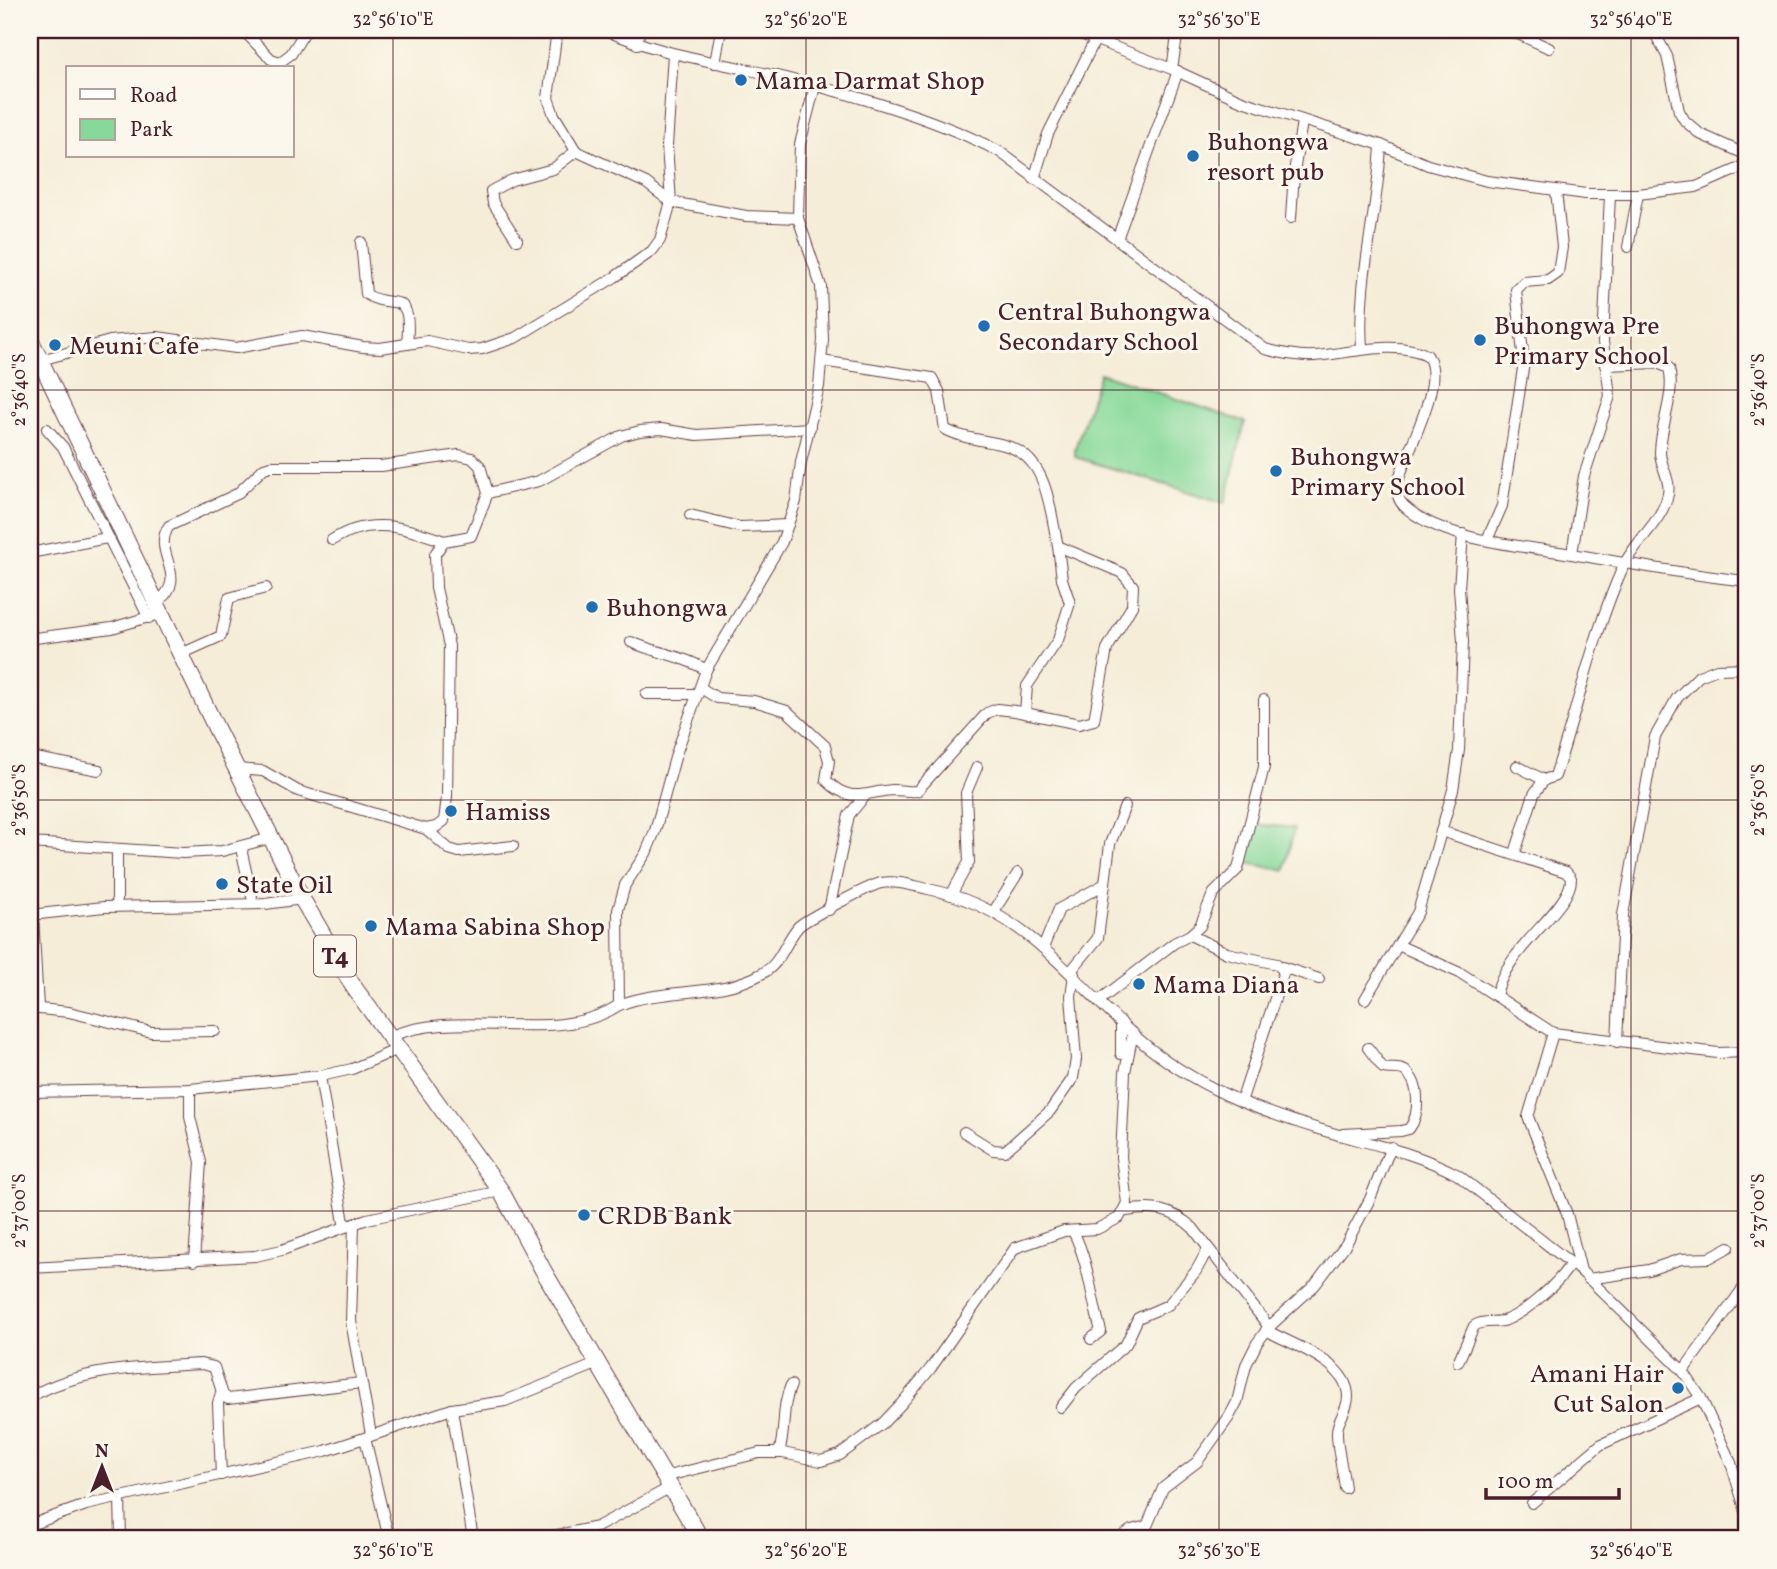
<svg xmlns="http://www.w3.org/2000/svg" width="1777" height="1569" viewBox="0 0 1777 1569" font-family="Vollkorn,serif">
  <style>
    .green { fill: #87d99a; stroke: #687c62; stroke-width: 2 }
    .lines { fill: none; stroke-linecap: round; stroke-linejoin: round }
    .minor-casing { stroke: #643e45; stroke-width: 12 }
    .trunk-casing { stroke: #643e45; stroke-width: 18 }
    .minor { stroke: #fff; stroke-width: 10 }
    .trunk { stroke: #fff; stroke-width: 16 }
    .ticks { fill: none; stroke: #4a1f2b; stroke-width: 2; stroke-opacity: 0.45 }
    .poi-dot { fill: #1f6fb2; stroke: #fbf7ec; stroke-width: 2.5 }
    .labels { text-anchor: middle; stroke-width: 6; stroke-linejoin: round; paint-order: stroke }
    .shield { fill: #fbf7ec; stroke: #7f6065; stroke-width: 2 }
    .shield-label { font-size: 24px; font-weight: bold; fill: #4a1f2b }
    .poi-label { font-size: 26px; fill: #4a1f2b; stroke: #fbf7ec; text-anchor: start }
    .neatline { fill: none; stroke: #4a1f2b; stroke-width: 2.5 }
    .ticks-label { font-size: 18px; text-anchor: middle; fill: #4a1f2b }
  </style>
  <rect width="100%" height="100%" fill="#fbf7ec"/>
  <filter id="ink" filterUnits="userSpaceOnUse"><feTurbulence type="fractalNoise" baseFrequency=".0143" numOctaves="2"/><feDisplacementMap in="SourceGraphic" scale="14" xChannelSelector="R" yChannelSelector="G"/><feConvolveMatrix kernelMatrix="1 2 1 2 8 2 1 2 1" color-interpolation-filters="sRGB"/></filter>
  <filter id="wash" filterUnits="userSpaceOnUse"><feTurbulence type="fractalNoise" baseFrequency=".00686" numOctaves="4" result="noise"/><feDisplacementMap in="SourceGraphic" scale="28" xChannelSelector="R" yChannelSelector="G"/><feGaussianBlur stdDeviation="1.57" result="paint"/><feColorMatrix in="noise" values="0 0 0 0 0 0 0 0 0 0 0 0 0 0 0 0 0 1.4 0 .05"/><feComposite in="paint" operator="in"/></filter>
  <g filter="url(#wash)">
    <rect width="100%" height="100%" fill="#f5edd8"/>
    <g class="green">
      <path d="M1100 373 1245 422 1225 503 1075 457V449Z"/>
      <path d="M1255 824 1294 828 1285 870 1246 863Z"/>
    </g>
  </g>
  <g filter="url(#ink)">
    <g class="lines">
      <defs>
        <g id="minor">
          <path d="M243 30 271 59 280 62 291 54 306 30"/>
          <path d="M557 30 548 98 554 115 576 151 646 183 671 202 746 216 798 218"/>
          <path d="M605 30C652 51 700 59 750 70 828 87 931 115 1000 152L1265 349C1280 353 1297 357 1314 356 1347 354 1395 339 1427 355 1448 382 1403 455 1397 486 1397 494 1398 500 1404 506 1442 541 1523 546 1572 554 1631 564 1688 575 1747 581"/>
          <path d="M1070 30 1172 69 1242 101 1381 145 1428 165 1487 181 1586 194H1638L1696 187 1747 165"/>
          <path d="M1509 30 1549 48"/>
          <path d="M1653 30 1667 56 1679 111 1685 121 1700 134 1747 155"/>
          <path d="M637 44 640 30"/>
          <path d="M715 63 721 30"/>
          <path d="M1172 69 1178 30"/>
          <path d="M1034 179 1048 134 1095 40"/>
          <path d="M1291 218 1294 173 1302 121"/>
          <path d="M1117 239 1178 71"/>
          <path d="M517 240 493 203 491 191 512 180 553 169 576 151"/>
          <path d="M361 242 366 294C391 312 413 284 407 344"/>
          <path d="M1628 247 1638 194"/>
          <path d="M1362 347C1357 279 1378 213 1381 145"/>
          <path d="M30 363 110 341 157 337 236 348 302 336 363 347 380 348 427 341 468 350 482 349 515 338 615 277 652 251 660 240 671 202 667 146 673 54"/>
          <path d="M47 429 63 447 149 618"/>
          <path d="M690 515 740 527 788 525"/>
          <path d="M332 540C369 516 405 527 444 541"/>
          <path d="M1487 540 1502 506 1524 362 1516 290 1524 282 1548 280 1558 273 1562 247 1556 191"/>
          <path d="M30 553 107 538"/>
          <path d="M1572 554 1584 476 1610 396 1603 342 1610 195"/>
          <path d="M157 602C192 577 150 553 169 526L237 494 264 468 271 466H381L459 455 472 458 480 466 488 493"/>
          <path d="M35 638 112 628 155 615"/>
          <path d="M631 642C656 653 684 656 706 670"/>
          <path d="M181 654 221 636 229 598 266 588"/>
          <path d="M701 688 717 698 754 701 787 711 825 746 829 761 826 780C852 806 866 791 894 790 902 790 909 792 917 791L987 713 997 709 1015 711 1079 724 1094 720 1107 649 1132 606 1133 586 1122 573 1058 546C1049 509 1049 457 1004 445 985 440 963 439 945 429L939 391 932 378 822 361"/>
          <path d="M646 694H698"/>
          <path d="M1025 713 1027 686 1058 640 1070 603 1062 579 1058 546"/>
          <path d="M30 757 99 770"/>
          <path d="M1517 766 1544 780 1555 776C1578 707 1593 634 1623 567 1634 542 1663 521 1668 494 1671 480 1661 467 1660 453 1660 425 1676 395 1669 368L1657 363 1605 365"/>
          <path d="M236 769 263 771 298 791 426 829 436 827 444 821 447 797 449 646 436 588 435 554 444 541 471 536 488 493 539 481 621 436 640 431 661 429 697 435 810 428"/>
          <path d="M426 829 449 849 459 852 513 846"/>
          <path d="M1441 831 1566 872 1571 878C1572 909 1504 949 1496 996"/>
          <path d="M30 843 183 853 222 851 271 838"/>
          <path d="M243 846 242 853 252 897"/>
          <path d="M117 850V899"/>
          <path d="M1516 850 1534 794 1544 780"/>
          <path d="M951 895 969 862 966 793 977 767"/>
          <path d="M829 910 849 815 865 796"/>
          <path d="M994 911 1018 873"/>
          <path d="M30 915 104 907 265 904 302 899"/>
          <path d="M33 915 38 1008"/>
          <path d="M1190 935 1227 953 1277 964 1284 971 1241 1102"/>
          <path d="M1398 945 1462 974 1553 1033 1718 1053 1747 1052"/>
          <path d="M1043 948 1059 909 1105 884"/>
          <path d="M1282 967 1319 979"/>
          <path d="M1071 971 1098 938 1110 844 1125 806"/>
          <path d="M1365 999 1418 912 1453 790 1459 750 1463 641 1459 588 1463 534"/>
          <path d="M1100 1000 1174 943 1190 935 1200 926 1213 894 1238 869 1264 767V700"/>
          <path d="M619 1005C664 987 720 998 763 973 781 963 785 942 798 927 804 920 871 885 881 883 896 880 914 886 928 889 1030 909 1073 986 1148 1047 1205 1092 1269 1115 1339 1135 1381 1146 1419 1154 1458 1175L1581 1271 1683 1371 1701 1398 1731 1463 1747 1515"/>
          <path d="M30 1008 69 1012 151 1032 215 1031"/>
          <path d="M1121 1022V1054"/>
          <path d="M1553 1033 1528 1117 1567 1214 1581 1271"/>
          <path d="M389 1037C461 1006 556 1047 619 1005L618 910 625 885 646 853 655 831 676 754 706 670 782 542 796 501 801 462 819 386 823 340 821 286 798 218 800 144 815 86"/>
          <path d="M1617 1042 1623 915 1655 737 1677 698 1699 676 1717 669 1747 668"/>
          <path d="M320 1076 344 1223"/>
          <path d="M190 1089V1117L201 1162 194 1261"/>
          <path d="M30 1092 190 1089 320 1076 352 1069 398 1049"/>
          <path d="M964 1132 993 1150 1005 1151 1050 1111 1073 1078 1076 1059 1071 996 1074 974"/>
          <path d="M1343 1134 1401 1131 1409 1129C1420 1115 1421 1083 1405 1071 1398 1067 1390 1070 1383 1068L1368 1048"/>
          <path d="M1126 1211C1153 1206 1172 1209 1193 1228L1269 1327"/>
          <path d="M354 1224 351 1321 371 1435"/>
          <path d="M1073 1231C1089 1263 1091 1297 1101 1331L1091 1339"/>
          <path d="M30 1268 255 1256 282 1250 367 1219 501 1191"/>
          <path d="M1588 1279 1649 1270 1681 1259 1709 1258 1729 1247"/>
          <path d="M1266 1330C1291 1345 1348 1361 1348 1397 1348 1411 1336 1421 1337 1433 1337 1451 1343 1470 1345 1488"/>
          <path d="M1458 1362 1474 1326C1485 1319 1495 1324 1506 1320 1528 1311 1557 1284 1570 1265"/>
          <path d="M1683 1371 1747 1283"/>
          <path d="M30 1397C80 1368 144 1367 201 1364L214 1367 223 1395 228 1399 361 1383"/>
          <path d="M1061 1407 1076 1388 1126 1344 1138 1318 1168 1305 1196 1271 1208 1249"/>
          <path d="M452 1409 473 1539"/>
          <path d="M365 1438 389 1539"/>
          <path d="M779 1453C786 1430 781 1407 791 1385"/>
          <path d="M221 1475 218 1403 221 1393 223 1395"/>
          <path d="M664 1477 759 1453H783L821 1461 840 1455 883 1423 902 1403 931 1368 1015 1248 1064 1231 1097 1229 1119 1218 1127 1203 1121 1157 1125 1072 1133 1033"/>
          <path d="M120 1497 121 1539"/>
          <path d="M1532 1503 1600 1445 1701 1398"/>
          <path d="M30 1525 86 1505 325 1451 452 1409 505 1401 599 1363"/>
          <path d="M539 1539 597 1527 671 1487"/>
          <path d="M1119 1539 1131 1530 1147 1526 1163 1488 1197 1462 1229 1417 1237 1402 1246 1365 1257 1343 1269 1327 1315 1285 1346 1244 1370 1199 1391 1147"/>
        </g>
        <path id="trunk" d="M30 339 216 728 302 899 353 986 501 1191 543 1270 701 1539"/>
      </defs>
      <use href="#minor" class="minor-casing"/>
      <use href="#trunk" class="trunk-casing"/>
      <use href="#minor" class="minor"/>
      <use href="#trunk" class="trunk"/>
    </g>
  </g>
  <path class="ticks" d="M393 30V1539M806 30V1539M1219 30V1539M1631 30V1539M30 390H1747M30 800H1747M30 1211H1747"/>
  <g class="poi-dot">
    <circle cx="741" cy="80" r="7"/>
    <circle cx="1193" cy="156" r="7"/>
    <circle cx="984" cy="326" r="7"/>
    <circle cx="1480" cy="340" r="7"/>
    <circle cx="55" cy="345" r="7"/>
    <circle cx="1276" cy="471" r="7"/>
    <circle cx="592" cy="607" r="7"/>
    <circle cx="451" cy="811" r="7"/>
    <circle cx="222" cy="884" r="7"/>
    <circle cx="371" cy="926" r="7"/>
    <circle cx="1139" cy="984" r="7"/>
    <circle cx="584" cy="1215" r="7"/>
    <circle cx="1678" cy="1388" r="7"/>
  </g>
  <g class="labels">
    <rect class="shield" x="314" y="935.5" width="42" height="41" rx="5"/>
    <g class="shield-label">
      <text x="335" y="964">T4</text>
    </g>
    <g class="poi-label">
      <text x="755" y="89">Mama Darmat Shop</text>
      <text x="1207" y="150">Buhongwa<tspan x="1207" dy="30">resort pub</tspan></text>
      <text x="998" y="320">Central Buhongwa<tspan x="998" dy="30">Secondary School</tspan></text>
      <text x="1494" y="334">Buhongwa Pre<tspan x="1494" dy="30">Primary School</tspan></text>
      <text x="69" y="354">Meuni Cafe</text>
      <text x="1290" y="465">Buhongwa<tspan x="1290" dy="30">Primary School</tspan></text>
      <text x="606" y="616">Buhongwa</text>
      <text x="465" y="820">Hamiss</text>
      <text x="236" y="893">State Oil</text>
      <text x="385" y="935">Mama Sabina Shop</text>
      <text x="1153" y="993">Mama Diana</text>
      <text x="598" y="1224">CRDB Bank</text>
      <text x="1664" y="1382" text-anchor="end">Amani Hair<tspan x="1664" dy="30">Cut Salon</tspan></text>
    </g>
  </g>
  <rect width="1777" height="1569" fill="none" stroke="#fbf7ec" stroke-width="77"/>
  <rect x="66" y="66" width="228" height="91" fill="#fbf7ec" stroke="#b4a19f" stroke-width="2"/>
  <rect x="80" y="89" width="35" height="10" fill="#ffffff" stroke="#b4a19f" stroke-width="2"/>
  <text x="130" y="102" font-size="21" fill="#4a1f2b">Road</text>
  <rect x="80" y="119" width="35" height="21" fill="#87d99a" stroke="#b4a19f" stroke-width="2"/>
  <text x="130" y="136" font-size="21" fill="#4a1f2b">Park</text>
  <g transform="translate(102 1467)" stroke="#fbf7ec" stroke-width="5" paint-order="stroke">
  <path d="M0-5L12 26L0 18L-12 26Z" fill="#4a1f2b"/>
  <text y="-10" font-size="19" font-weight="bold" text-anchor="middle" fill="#4a1f2b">N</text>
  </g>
  <path d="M1486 1488v10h133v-10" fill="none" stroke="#4a1f2b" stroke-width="3.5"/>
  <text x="1497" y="1488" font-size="21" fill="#4a1f2b" stroke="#fbf7ec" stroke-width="5" paint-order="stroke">100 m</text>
  <rect x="38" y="38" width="1700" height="1492" class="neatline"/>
  <g class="ticks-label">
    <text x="393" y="25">32°56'10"E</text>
    <text x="806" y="25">32°56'20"E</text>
    <text x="1219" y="25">32°56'30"E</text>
    <text x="1631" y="25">32°56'40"E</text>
    <text transform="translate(19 390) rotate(-90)" y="6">2°36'40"S</text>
    <text transform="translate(1758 390) rotate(-90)" y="6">2°36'40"S</text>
    <text transform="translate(19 800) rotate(-90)" y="6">2°36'50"S</text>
    <text transform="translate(1758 800) rotate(-90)" y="6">2°36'50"S</text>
    <text transform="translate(19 1211) rotate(-90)" y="6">2°37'00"S</text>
    <text transform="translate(1758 1211) rotate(-90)" y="6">2°37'00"S</text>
    <text x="393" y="1556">32°56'10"E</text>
    <text x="806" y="1556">32°56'20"E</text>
    <text x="1219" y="1556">32°56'30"E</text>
    <text x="1631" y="1556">32°56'40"E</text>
  </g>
</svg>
